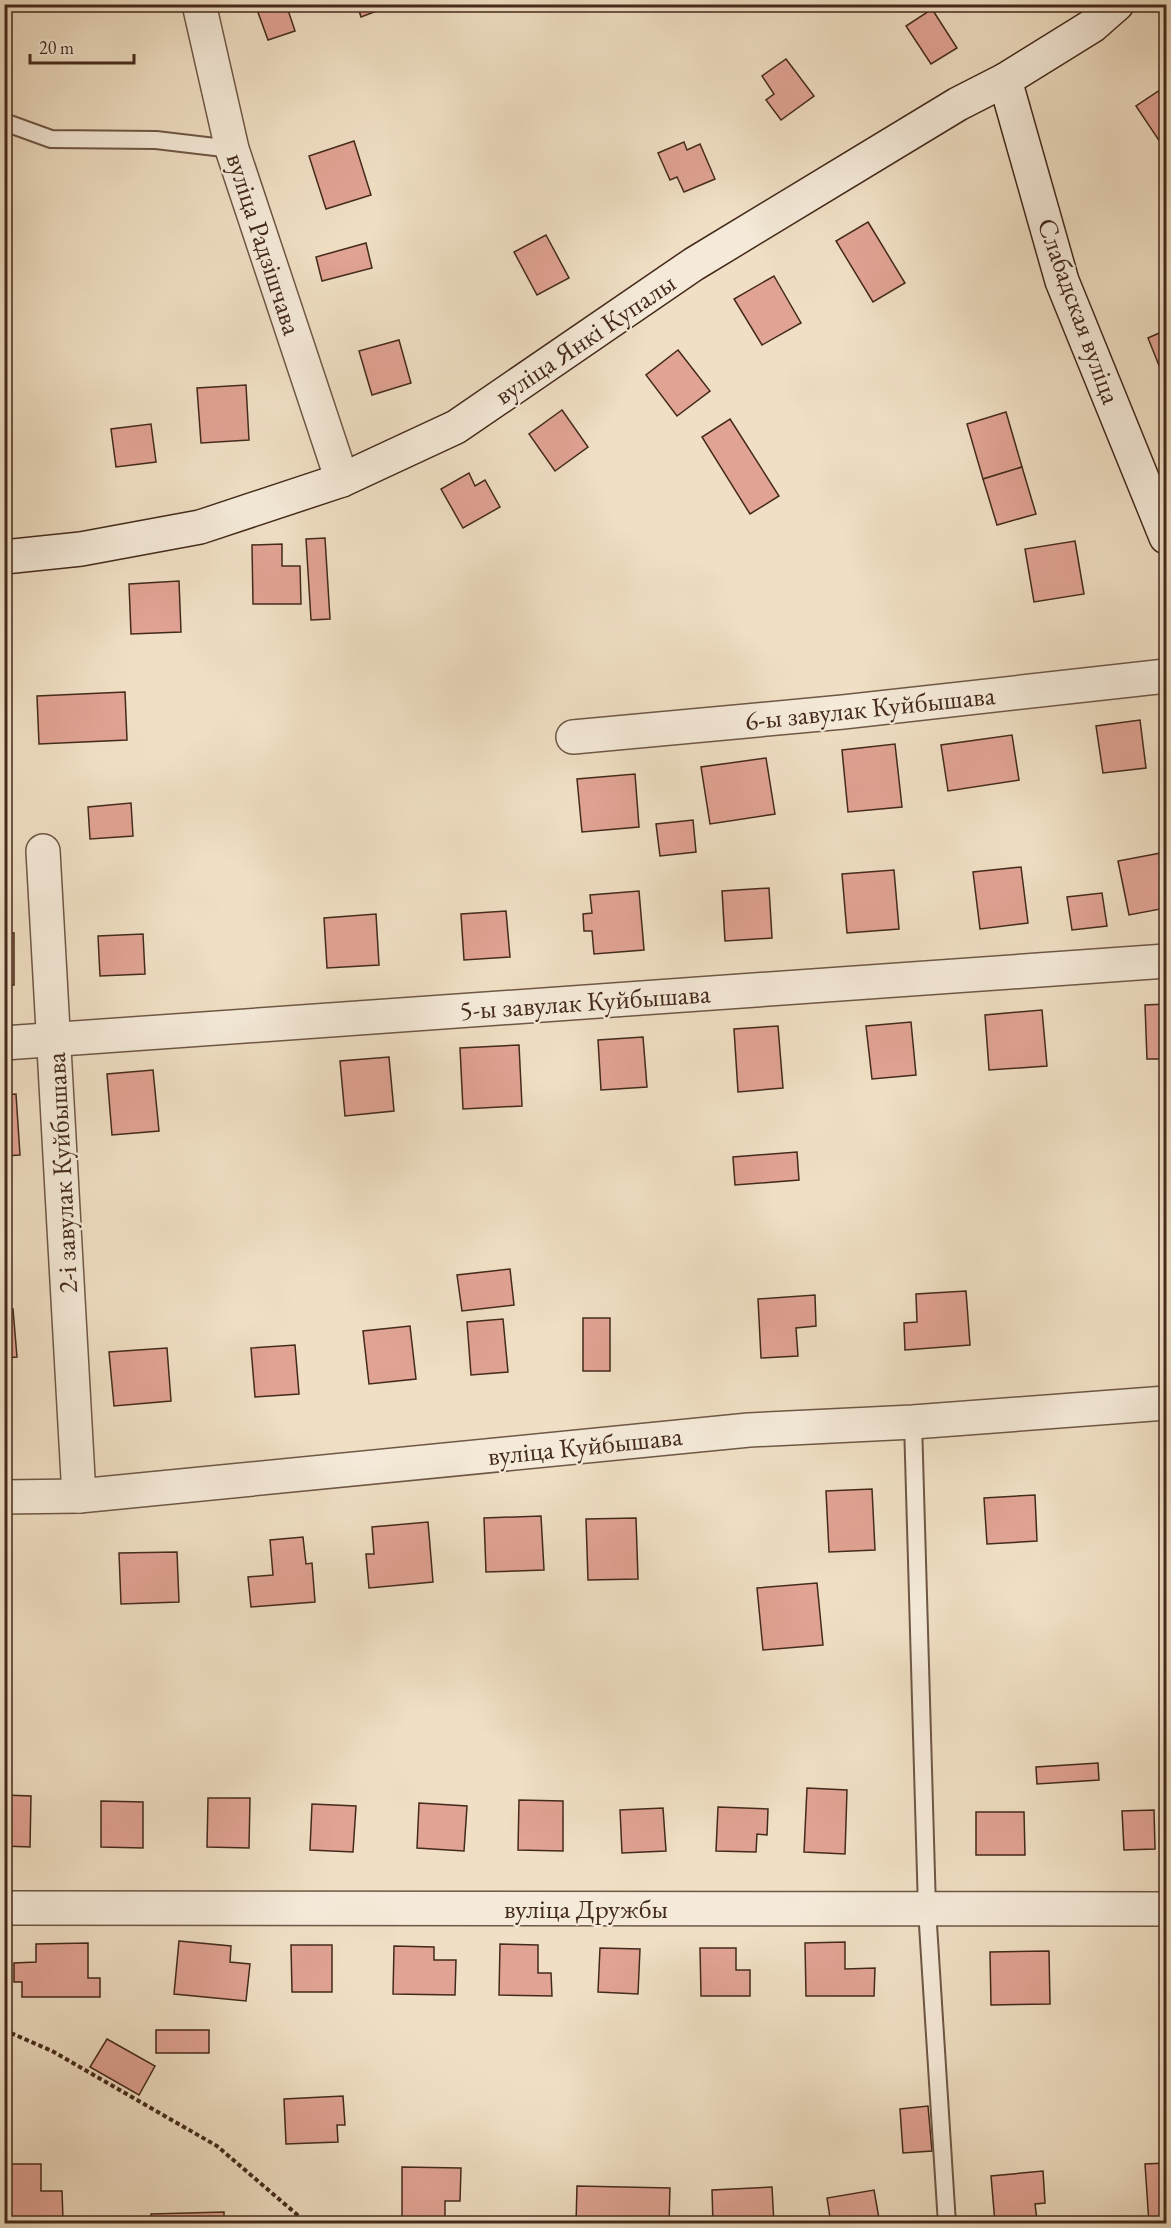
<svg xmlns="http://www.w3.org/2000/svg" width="1171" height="2228" viewBox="0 0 1171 2228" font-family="'EB Garamond',serif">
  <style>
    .building { fill: #e1a394; stroke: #442a1b; stroke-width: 1.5 }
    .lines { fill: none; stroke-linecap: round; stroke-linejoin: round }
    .lane-casing { stroke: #6f5745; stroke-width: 20 }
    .street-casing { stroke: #6f5745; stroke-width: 36 }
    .secondary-casing { stroke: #442a1b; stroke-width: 36 }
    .path { stroke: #442a1b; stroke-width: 4; stroke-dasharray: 4.5 3; stroke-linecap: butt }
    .lane { stroke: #f5ead9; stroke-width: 16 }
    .street { stroke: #f5ead9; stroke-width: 33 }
    .secondary { stroke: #f5ead9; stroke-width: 33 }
    .labels { text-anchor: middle; stroke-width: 4.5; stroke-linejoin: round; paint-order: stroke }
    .street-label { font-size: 27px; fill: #442a1b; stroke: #f5ead9 }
  </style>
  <rect width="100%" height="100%" fill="#f0dfc4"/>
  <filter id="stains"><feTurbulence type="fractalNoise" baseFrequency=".00333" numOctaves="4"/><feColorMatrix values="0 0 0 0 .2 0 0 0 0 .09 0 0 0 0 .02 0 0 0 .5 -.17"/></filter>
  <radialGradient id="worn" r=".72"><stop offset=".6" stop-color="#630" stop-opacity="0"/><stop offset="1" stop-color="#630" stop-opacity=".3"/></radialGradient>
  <g class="building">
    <path d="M255 4H286L295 31 268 40Z"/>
    <path d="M357 4H395L361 17Z"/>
    <path d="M932 9 957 48 931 64 906 26Z"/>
    <path d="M786 59 814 96 781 120 766 100 774 94 762 76Z"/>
    <path d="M1166 86V137L1160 142 1136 106Z"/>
    <path d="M354 141 371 195 326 209 309 156Z"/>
    <path d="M684 142 687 150 700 144 715 179 684 192 677 177 670 180 658 153Z"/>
    <path d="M868 222 905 283 873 302 836 241Z"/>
    <path d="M546 235 569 278 537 295 514 252Z"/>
    <path d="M366 243 372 268 322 281 316 257Z"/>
    <path d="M774 276 801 323 762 345 734 299Z"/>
    <path d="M1166 330V383L1148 338Z"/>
    <path d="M399 340 411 383 372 395 359 351Z"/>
    <path d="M678 350 710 391 677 416 646 375Z"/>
    <path d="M246 385 249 440 201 443 197 388Z"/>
    <path d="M562 410 588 447 555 471 529 434Z"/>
    <path d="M1006 412 1022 467 983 479 967 424Z"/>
    <path d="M730 419 779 496 750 514 702 437Z"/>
    <path d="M151 424 156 462 116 467 111 429Z"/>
    <path d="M4 439 9 476 4 477Z"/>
    <path d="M1022 467 1036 514 997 525 983 479Z"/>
    <path d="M469 473 475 486 485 480 500 507 463 528 441 489Z"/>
    <path d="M325 538 330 619 311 620 306 539Z"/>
    <path d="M1075 541 1084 594 1034 602 1025 549Z"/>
    <path d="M282 544V566H300L301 604H253L252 545Z"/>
    <path d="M179 581 181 632 131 634 129 584Z"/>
    <path d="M125 692 127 740 39 744 37 696Z"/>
    <path d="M1140 720 1146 768 1103 773 1096 726Z"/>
    <path d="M1012 735 1019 780 948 791 941 745Z"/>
    <path d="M895 744 902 807 848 812 842 750Z"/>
    <path d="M766 758 775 814 710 824 701 767Z"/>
    <path d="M635 774 639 827 582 832 577 779Z"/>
    <path d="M131 803 133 836 90 839 88 807Z"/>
    <path d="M693 820 696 852 660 856 656 824Z"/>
    <path d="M1166 852V908L1129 915 1118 861Z"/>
    <path d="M1021 867 1028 923 980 929 973 872Z"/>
    <path d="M894 870 899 929 847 933 842 874Z"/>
    <path d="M769 888 772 938 725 941 722 891Z"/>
    <path d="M639 891 644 950 594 954 592 931H584L583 914 592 913 590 895Z"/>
    <path d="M1102 893 1107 926 1072 930 1067 897Z"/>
    <path d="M506 911 510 957 464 960 461 914Z"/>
    <path d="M376 914 379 965 327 968 324 918Z"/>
    <rect x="4" y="933" width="10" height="52"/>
    <path d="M143 934 145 974 100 976 98 936Z"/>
    <path d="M1166 1004V1059H1147L1145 1005Z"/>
    <path d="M1042 1010 1047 1066 989 1070 985 1015Z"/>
    <path d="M911 1022 916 1075 872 1079 866 1026Z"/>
    <path d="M778 1026 783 1088 738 1092 734 1029Z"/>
    <path d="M643 1037 647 1087 601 1090 598 1040Z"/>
    <path d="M519 1045 522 1106 463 1109 460 1048Z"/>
    <path d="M389 1057 394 1111 345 1116 340 1061Z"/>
    <path d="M153 1070 159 1131 112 1135 107 1074Z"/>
    <path d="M16 1094 20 1155 4 1156V1095Z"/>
    <path d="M797 1152 799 1180 735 1185 733 1157Z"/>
    <path d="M510 1269 514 1305 462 1311 457 1275Z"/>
    <path d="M966 1291 970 1345 905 1350 904 1323 917 1322 916 1294Z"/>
    <path d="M815 1295 816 1326 796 1328 798 1356 761 1358 758 1299Z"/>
    <path d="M13 1309 17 1357 4 1358V1310Z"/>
    <rect x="583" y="1318" width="27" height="53"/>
    <path d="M503 1319 508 1372 471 1375 467 1322Z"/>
    <path d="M410 1326 416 1379 369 1384 363 1331Z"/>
    <path d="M295 1345 299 1394 255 1397 251 1348Z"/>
    <path d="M167 1348 171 1401 114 1406 109 1352Z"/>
    <path d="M872 1489 875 1550 829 1552 826 1491Z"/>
    <path d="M1035 1495 1037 1541 987 1544 984 1498Z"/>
    <path d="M541 1516 544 1570 486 1572 484 1518Z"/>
    <path d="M636 1518 638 1579 588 1580 586 1519Z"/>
    <path d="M428 1522 433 1582 369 1588 366 1554H374L372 1527Z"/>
    <path d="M303 1537 306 1564 312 1563 315 1602 251 1607 248 1577 273 1575 270 1540Z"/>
    <path d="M177 1552 179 1602 121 1604 119 1553Z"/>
    <path d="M817 1583 823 1645 763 1650 757 1588Z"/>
    <path d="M1098 1763 1099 1780 1037 1784 1036 1767Z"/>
    <path d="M807 1788 847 1790 845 1854 804 1852Z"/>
    <path d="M4 1795 31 1796 30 1847 4 1846Z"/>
    <path d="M208 1798H250L249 1848 207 1847Z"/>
    <path d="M519 1800 563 1801V1851L518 1850Z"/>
    <path d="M101 1801 143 1802V1848L101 1847Z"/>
    <path d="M419 1803 467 1806 464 1851 417 1848Z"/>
    <path d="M312 1804 356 1806 353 1852 310 1850Z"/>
    <path d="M718 1807 768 1809 767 1835 757 1834 756 1852 716 1851Z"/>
    <path d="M663 1808 666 1851 622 1853 620 1810Z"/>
    <path d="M1154 1810 1155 1849 1124 1850 1122 1811Z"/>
    <path d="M976 1812H1024L1025 1855H976Z"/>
    <path d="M179 1941 231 1946 230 1962 250 1964 246 2001 174 1994Z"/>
    <path d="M845 1942V1969L875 1968 874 1996H806L805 1943Z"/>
    <path d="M88 1943V1978H100V1997H22V1982H14V1963L36 1962V1944Z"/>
    <path d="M500 1944 538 1945V1973H551L552 1996 499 1995Z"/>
    <path d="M291 1945H332V1992H292Z"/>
    <path d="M394 1946 434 1947V1960H456L455 1995 393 1994Z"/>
    <path d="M600 1948 640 1949 638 1994 598 1992Z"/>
    <path d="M700 1948H736V1970H750V1996H701Z"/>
    <path d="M1049 1951 1050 2004 991 2005 990 1952Z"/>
    <rect x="156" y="2030" width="53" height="23"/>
    <path d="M107 2039 155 2066 139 2095 90 2067Z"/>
    <path d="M343 2096 345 2125H337L338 2142 286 2144 284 2099Z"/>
    <path d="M928 2106 932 2151 903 2153 900 2109Z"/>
    <path d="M1166 2163V2224H1149L1145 2164Z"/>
    <path d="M4 2164H41V2191H62L63 2219H4Z"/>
    <path d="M402 2167 461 2168 460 2201H445V2222L402 2221Z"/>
    <path d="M1043 2171 1045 2203 1035 2204 1037 2220 995 2223 991 2176Z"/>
    <path d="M577 2186 670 2188 669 2224H576Z"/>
    <path d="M772 2187 774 2224H713L712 2190Z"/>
    <path d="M874 2190 880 2224H831L827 2198Z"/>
    <path d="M224 2212V2224H152L151 2214Z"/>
  </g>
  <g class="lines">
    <defs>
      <g id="lane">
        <path d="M4 122 51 139 156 140 232 149"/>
        <path d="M913 1422 927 1909 947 2224"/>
      </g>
      <g id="street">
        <path d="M199 4 232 149 342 480"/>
        <path d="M573 737 843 712 1166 676"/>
        <path d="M43 851 79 1496"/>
        <path d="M4 1043 1166 961"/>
        <path d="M4 1497 79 1496 749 1430 913 1422 1166 1403"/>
        <path d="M4 1908 1166 1909"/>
      </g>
      <g id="secondary">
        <path d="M1005 80 1062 281 1166 537"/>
        <path d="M4 557 81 549 200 527 342 480 456 427 694 264 958 104 1005 80 1092 26 1117 4"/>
      </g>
    </defs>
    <use href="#lane" class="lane-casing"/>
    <use href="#street" class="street-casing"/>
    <use href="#secondary" class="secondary-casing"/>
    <path class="path" d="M4 2030 52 2051 217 2146 308 2224"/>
    <use href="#lane" class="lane"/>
    <use href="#street" class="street"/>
    <use href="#secondary" class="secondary"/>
  </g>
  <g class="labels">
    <g class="street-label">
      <text transform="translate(264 244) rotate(72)" y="9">вуліца Радзішчава</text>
      <text transform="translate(1079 311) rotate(70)" y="9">Слабадская вуліца</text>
      <text transform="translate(585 339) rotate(-34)" y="9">вуліца Янкі Купалы</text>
      <text transform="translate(870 708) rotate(-6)" y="9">6-ы завулак Куйбышава</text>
      <text transform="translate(585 1002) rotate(-4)" y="9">5-ы завулак Куйбышава</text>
      <text transform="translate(62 1173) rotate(-93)" y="9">2-і завулак Куйбышава</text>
      <text transform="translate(585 1446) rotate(-6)" y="9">вуліца Куйбышава</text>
      <text x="586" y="1918">вуліца Дружбы</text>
    </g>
  </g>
  <rect width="1171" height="2228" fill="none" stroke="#f0dfc4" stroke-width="24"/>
  <rect x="6" y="6" width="1159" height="2216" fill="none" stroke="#442a1b" stroke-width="3"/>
  <rect x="12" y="12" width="1147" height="2204" fill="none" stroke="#442a1b" stroke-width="1.5"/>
  <path d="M30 54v9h104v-9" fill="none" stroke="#442a1b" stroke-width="3"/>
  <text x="39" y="54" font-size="18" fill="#442a1b" stroke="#f5ead9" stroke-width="4.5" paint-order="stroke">20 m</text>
  <rect width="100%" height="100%" filter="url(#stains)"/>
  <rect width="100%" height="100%" fill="url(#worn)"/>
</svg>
